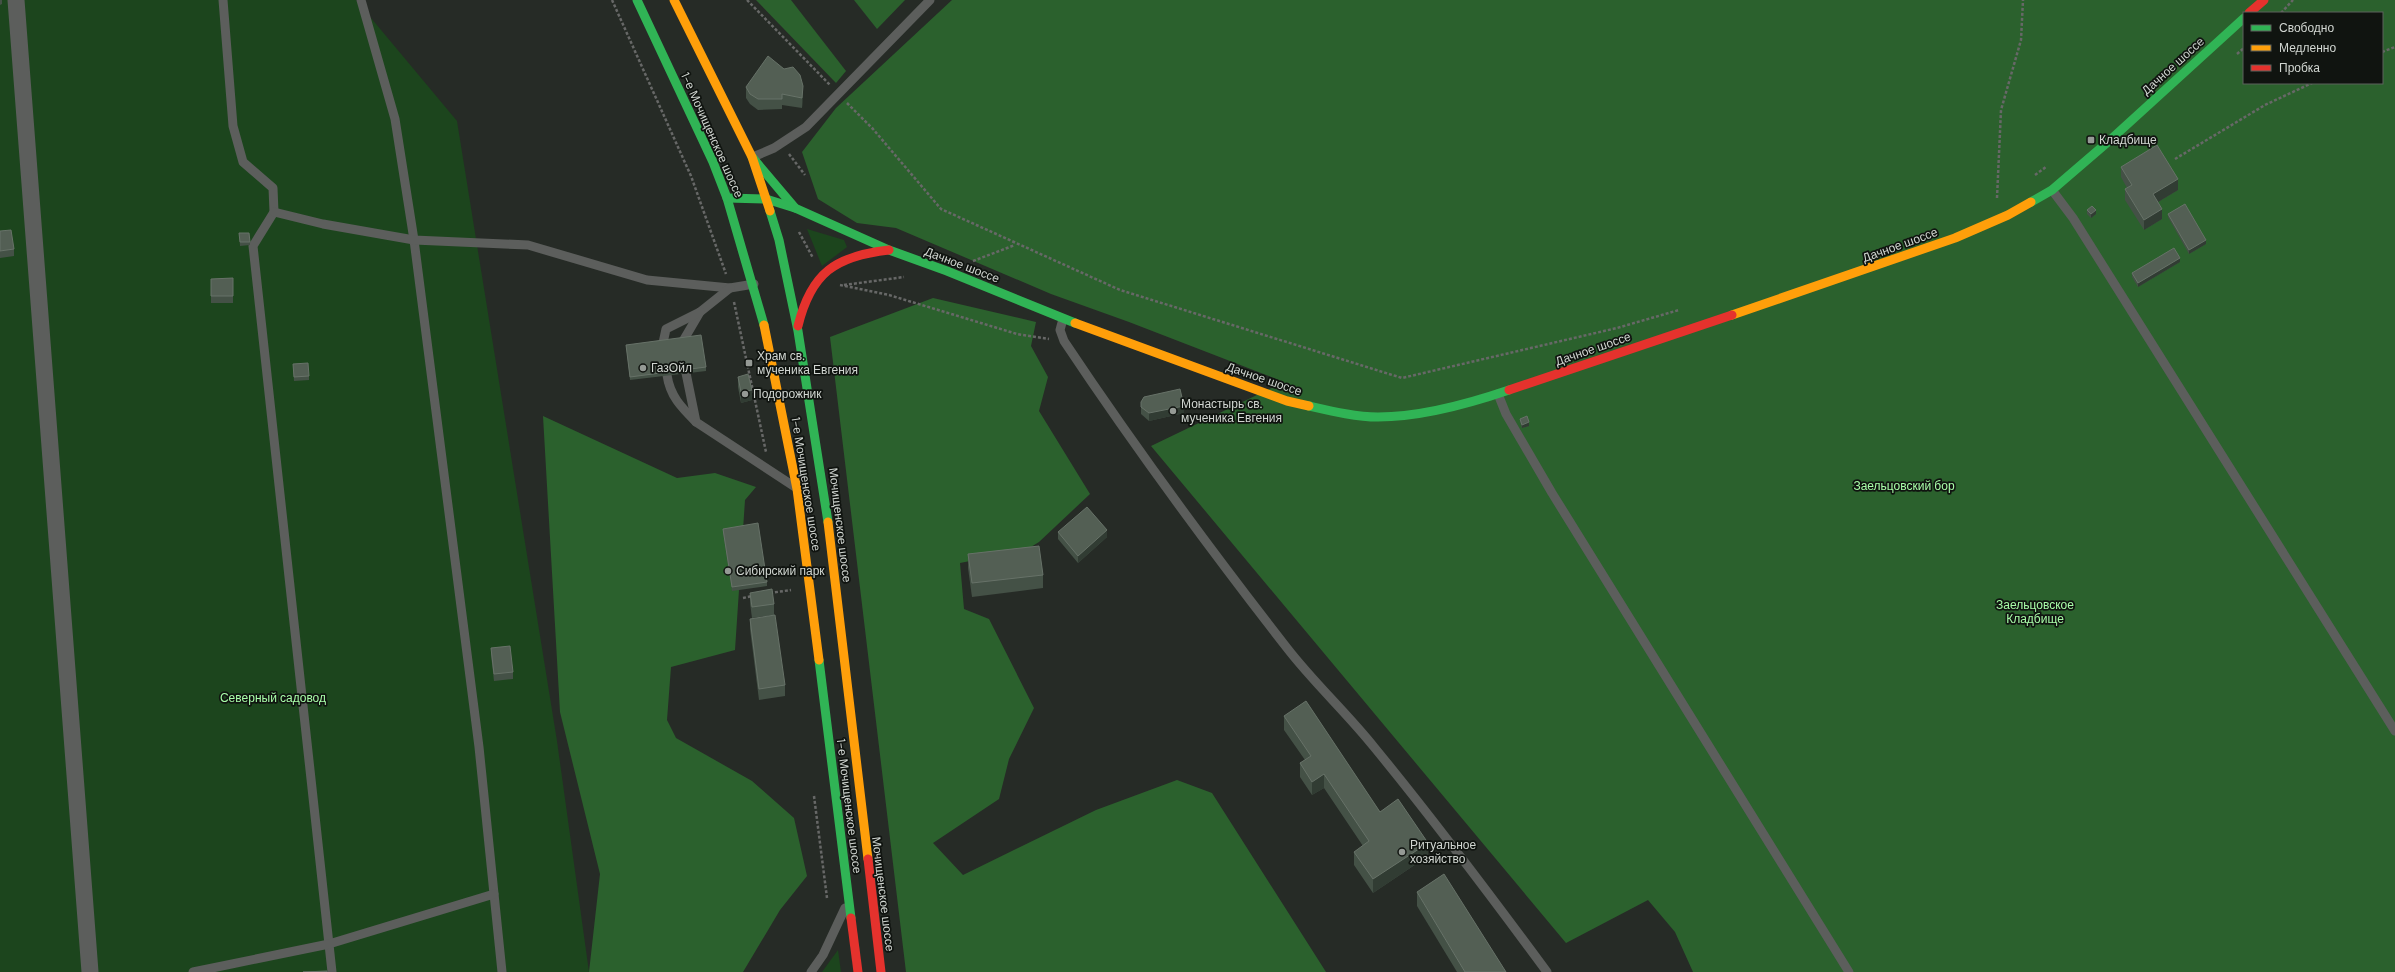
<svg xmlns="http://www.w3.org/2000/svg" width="2395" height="972" viewBox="0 0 2395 972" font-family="'DM Sans',sans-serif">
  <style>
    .green { fill: #1c451d }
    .forest { fill: #2b612d; fill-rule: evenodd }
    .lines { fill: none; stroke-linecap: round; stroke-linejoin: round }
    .path { stroke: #676867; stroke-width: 2.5; stroke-dasharray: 3 2; stroke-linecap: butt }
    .lane { stroke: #5c5e5c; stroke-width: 9 }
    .street { stroke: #5c5e5c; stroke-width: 17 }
    .fast { stroke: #30b455; stroke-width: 9 }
    .slow { stroke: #ff9f0a; stroke-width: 9 }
    .jam { stroke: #e5322d; stroke-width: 9 }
    .wall { fill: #445146 }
    .shaded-wall { fill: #313c33 }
    .building { fill: #535f54; stroke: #677268 }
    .poi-dot { fill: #959a95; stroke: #101410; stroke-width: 1.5 }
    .labels { text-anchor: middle; stroke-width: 3.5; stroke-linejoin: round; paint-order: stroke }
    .street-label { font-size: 12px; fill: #d1d6d1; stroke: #101410 }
    .poi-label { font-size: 12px; fill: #d1d6d1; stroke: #101410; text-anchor: start }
    .park-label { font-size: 12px; fill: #a8fda8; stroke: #101410 }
  </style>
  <rect width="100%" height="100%" fill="#262b26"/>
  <g class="green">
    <path d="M0 0H356L457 121 557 741 589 972H0Z"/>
    <path d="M807 229 844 240 847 247 822 266Z"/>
    <path d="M838 950 841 972H822Z"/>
  </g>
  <g class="forest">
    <path d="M756 0H791L846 71 836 83Z"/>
    <path d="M854 0H905L877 29Z"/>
    <path d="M952 0H2395V972H1693L1675 932 1648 900 1566 943 1151 446 1284 382 1129 322 1051 294 896 228 857 223 818 199 802 152 836 108ZM2244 13H2382V83H2244Z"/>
    <path d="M933 298 1036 322 1031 346 1048 377 1039 411 1090 494 1039 542 1026 550 960 563 964 609 989 619 1034 708 1009 759 999 799 933 843 963 875 1096 810 1177 780 1212 793 1326 972H906L830 337Z"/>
    <path d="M543 416 677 478 715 473 756 487 745 500 735 650 671 667 667 720 676 738 752 781 794 818 807 876 780 910 743 972H589L600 874 560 712Z"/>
  </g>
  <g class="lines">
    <g class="path">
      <path d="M612 0 691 176 726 274"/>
      <path d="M747 0 830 85"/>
      <path d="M2281 13 2293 0"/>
      <path d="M2382 52 2395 47"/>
      <path d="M2237 54 2244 48"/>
      <path d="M847 103 873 129 941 209 1120 290 1402 378 1617 328 1679 310"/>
      <path d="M789 154 805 175"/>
      <path d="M2175 159 2265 105 2312 83"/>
      <path d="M2035 175 2046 167"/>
      <path d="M1997 198 2001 110 2021 40 2023 0"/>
      <path d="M799 232 813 258"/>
      <path d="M973 261 1015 245"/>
      <path d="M840 285 889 295 1017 334 1049 339"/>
      <path d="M844 285 904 277"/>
      <path d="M734 302 766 452"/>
      <path d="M770 593 791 590"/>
      <path d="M743 598 752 596"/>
      <path d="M814 796 827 898"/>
    </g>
    <g class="lane">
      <path d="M223 0 233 126 243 162 273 188 274 212 253 246 332 972"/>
      <path d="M361 0 395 119 414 240 479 747 502 972"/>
      <path d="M753 157 774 148 806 127 930 0"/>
      <path d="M2052 190 2073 218 2395 731"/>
      <path d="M274 212 323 224 414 240 528 245 647 280 730 288 754 284"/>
      <path d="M1063 319 1060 330 1064 341C1134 446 1209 548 1287 648 1314 683 1347 713 1374 747 1434 820 1491 896 1547 972"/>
      <path d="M683 341 700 312 730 288"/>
      <path d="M663 343 666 329 700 312"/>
      <path d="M686 373 696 422 795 487"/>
      <path d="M667 375C670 396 681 407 696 422"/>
      <path d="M1498 394 1506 414 1552 493 1849 972"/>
      <path d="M193 972 329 944 494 894"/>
      <path d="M811 972 823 955 845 908"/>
    </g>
    <path class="street" d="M16 0 90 972"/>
    <g class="fast">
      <path d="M637 0 713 162 727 198 764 325"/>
      <path d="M752 157 795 208 889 250 947 271 1075 323"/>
      <path d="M727 198 766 199 795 208"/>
      <path d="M2031 202 2052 190 2109 141 2244 18"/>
      <path d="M770 211 779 240 798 331 828 522"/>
      <path d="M1309 406C1331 411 1356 417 1378 417 1422 417 1468 404 1509 390"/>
      <path d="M819 660 851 918"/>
    </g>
    <g class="slow">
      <path d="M674 0 752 157 770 211"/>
      <path d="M1732 315 1955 238 2008 215 2031 202"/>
      <path d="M1075 323 1287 401 1309 406"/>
      <path d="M764 325 797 489 819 660"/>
      <path d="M828 522 868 859"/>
    </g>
    <g class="jam">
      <path d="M2249 13 2264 0"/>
      <path d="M798 326C811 273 835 256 889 250"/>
      <path d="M1509 390 1732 315"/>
      <path d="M868 859 881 972"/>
      <path d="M851 918 858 972"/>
    </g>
  </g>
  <g class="wall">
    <path d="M0 0H2V4L0 5Z"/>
    <path d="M746 87 803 96 802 108 782 105V109L758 110 750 104 746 98Z"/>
    <path d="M2121 167 2178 190 2158 202 2162 219 2144 230 2125 200V189L2127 188 2121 177Z"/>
    <path d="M2087 210 2096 214 2091 218 2087 214Z"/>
    <path d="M2168 214 2206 244 2189 254 2168 217Z"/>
    <path d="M0 231 14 249V256L0 258Z"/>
    <path d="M239 233H249L250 245 240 246Z"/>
    <path d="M2180 262 2138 287 2132 277V273Z"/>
    <path d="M233 278V303H211V279Z"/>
    <path d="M626 345 706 367V371L630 380Z"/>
    <path d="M293 364 309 376V380L294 381Z"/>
    <path d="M738 377 752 400 741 403 738 387Z"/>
    <path d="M1141 402 1184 413 1149 421 1141 414Z"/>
    <path d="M1520 419 1529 426 1522 428 1520 422Z"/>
    <path d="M723 529 767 582V586L732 591 723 532Z"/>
    <path d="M1058 532 1107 537 1078 563 1058 539Z"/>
    <path d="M968 554 1043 575V588L972 597 968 568Z"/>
    <path d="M750 593 774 604V615L752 618 750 603Z"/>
    <path d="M750 619 785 685V696L759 700 750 629Z"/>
    <path d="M491 648 513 672V679L494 681 491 655Z"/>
    <path d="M1284 716 1380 812 1428 856 1373 893 1354 865V852L1363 846 1324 788 1312 795 1300 777V763L1305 760 1284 730Z"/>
    <path d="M1417 892 1506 972H1457L1417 906Z"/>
  </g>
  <g class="shaded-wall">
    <path d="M803 86V96L802 108V98Z"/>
    <path d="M2178 179V190L2153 205V194Z"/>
    <path d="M2162 209V219L2144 230V220Z"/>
    <path d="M2096 210V214L2091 218V214Z"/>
    <path d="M2206 240V244L2189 254V250Z"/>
    <path d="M2180 258V262L2138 287V283Z"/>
    <path d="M752 390V400L741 403V392Z"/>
    <path d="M1184 406V413L1149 421V413Z"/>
    <path d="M1529 422V426L1522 428V425Z"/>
    <path d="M1107 530V537L1078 563V556Z"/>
    <path d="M1324 774V788L1312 795V782Z"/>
    <path d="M1428 843V856L1373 893V879Z"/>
  </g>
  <g class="building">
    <path d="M768 56 784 69 793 67 800 75 803 86 802 98 782 94V99H758L750 94 746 87Z"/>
    <path d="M2157 145 2178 179 2153 194 2162 209 2144 220 2125 189 2132 185 2121 167Z"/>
    <path d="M2185 204 2206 240 2189 250 2168 214Z"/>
    <path d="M2092 206 2096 210 2091 214 2087 210Z"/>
    <path d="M11 230 14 249 0 251V231Z"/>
    <path d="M239 233H249L250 242H240Z"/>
    <path d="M2174 248 2180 258 2138 283 2132 273Z"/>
    <path d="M233 278V296H211V279Z"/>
    <path d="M701 335 706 367 630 377 626 345Z"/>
    <path d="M308 363 309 376 294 377 293 364Z"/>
    <path d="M748 374 752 390 741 392 738 377Z"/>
    <path d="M1180 389 1184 406 1149 413 1141 407V402L1144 397Z"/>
    <path d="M1527 416 1529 422 1522 425 1520 419Z"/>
    <path d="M1087 507 1107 530 1078 556 1058 532Z"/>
    <path d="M758 523 767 582 732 587 723 529Z"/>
    <path d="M1039 546 1043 575 972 583 968 554Z"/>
    <path d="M772 589 774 604 752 607 750 593Z"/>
    <path d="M775 615 785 685 759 689 750 619Z"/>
    <path d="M510 646 513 672 494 674 491 648Z"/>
    <path d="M1306 701 1380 812 1398 799 1428 843 1373 879 1354 852 1369 841 1324 774 1312 782 1300 763 1311 756 1284 716Z"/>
    <path d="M1444 874 1506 972H1465L1417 892Z"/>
    <path d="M327 971V972H303Z"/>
  </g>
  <g class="poi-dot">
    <rect x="2087" y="136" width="8" height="8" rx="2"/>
    <rect x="745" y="359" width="8" height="8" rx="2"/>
    <circle cx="643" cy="368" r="4"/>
    <circle cx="745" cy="394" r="4"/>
    <circle cx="1173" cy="411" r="4"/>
    <circle cx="728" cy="571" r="4"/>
    <circle cx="1402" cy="852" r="4"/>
  </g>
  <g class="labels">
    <g class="street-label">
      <text transform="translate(2173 66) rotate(-42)" y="4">Дачное шоссе</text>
      <text transform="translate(712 135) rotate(66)" y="4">1-е Мочищенское шоссе</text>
      <text transform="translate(1900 245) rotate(-20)" y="4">Дачное шоссе</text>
      <text transform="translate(962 265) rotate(21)" y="4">Дачное шоссе</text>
      <text transform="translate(1593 349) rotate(-19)" y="4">Дачное шоссе</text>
      <text transform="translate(1264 379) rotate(19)" y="4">Дачное шоссе</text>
      <text transform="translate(806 484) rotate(81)" y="4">1-е Мочищенское шоссе</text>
      <text transform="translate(840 525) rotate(83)" y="4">Мочищенское шоссе</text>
      <text transform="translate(849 806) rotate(83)" y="4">1-е Мочищенское шоссе</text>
      <text transform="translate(883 894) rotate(83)" y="4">Мочищенское шоссе</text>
    </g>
    <g class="poi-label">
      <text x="2099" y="144">Кладбище</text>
      <text x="757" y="360">Храм св.<tspan x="757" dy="14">мученика Евгения</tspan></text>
      <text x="651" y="372">ГазОйл</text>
      <text x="753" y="398">Подорожник</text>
      <text x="1181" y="408">Монастырь св.<tspan x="1181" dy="14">мученика Евгения</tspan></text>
      <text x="736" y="575">Сибирский парк</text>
      <text x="1410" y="849">Ритуальное<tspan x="1410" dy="14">хозяйство</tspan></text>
    </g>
    <g class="park-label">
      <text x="1904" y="490">Заельцовский бор</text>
      <text x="2035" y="609">Заельцовское<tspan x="2035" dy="14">Кладбище</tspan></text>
      <text x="273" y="702">Северный садовод</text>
    </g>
  </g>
  <rect x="2243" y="12" width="140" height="72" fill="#101410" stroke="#5d625d"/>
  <rect x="2251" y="25" width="20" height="6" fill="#30b455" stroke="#5d625d"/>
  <text x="2279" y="32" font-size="12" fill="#d1d6d1">Свободно</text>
  <rect x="2251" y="45" width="20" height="6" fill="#ff9f0a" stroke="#5d625d"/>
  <text x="2279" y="52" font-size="12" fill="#d1d6d1">Медленно</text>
  <rect x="2251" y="65" width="20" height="6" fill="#e5322d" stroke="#5d625d"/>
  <text x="2279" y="72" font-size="12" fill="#d1d6d1">Пробка</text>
</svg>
